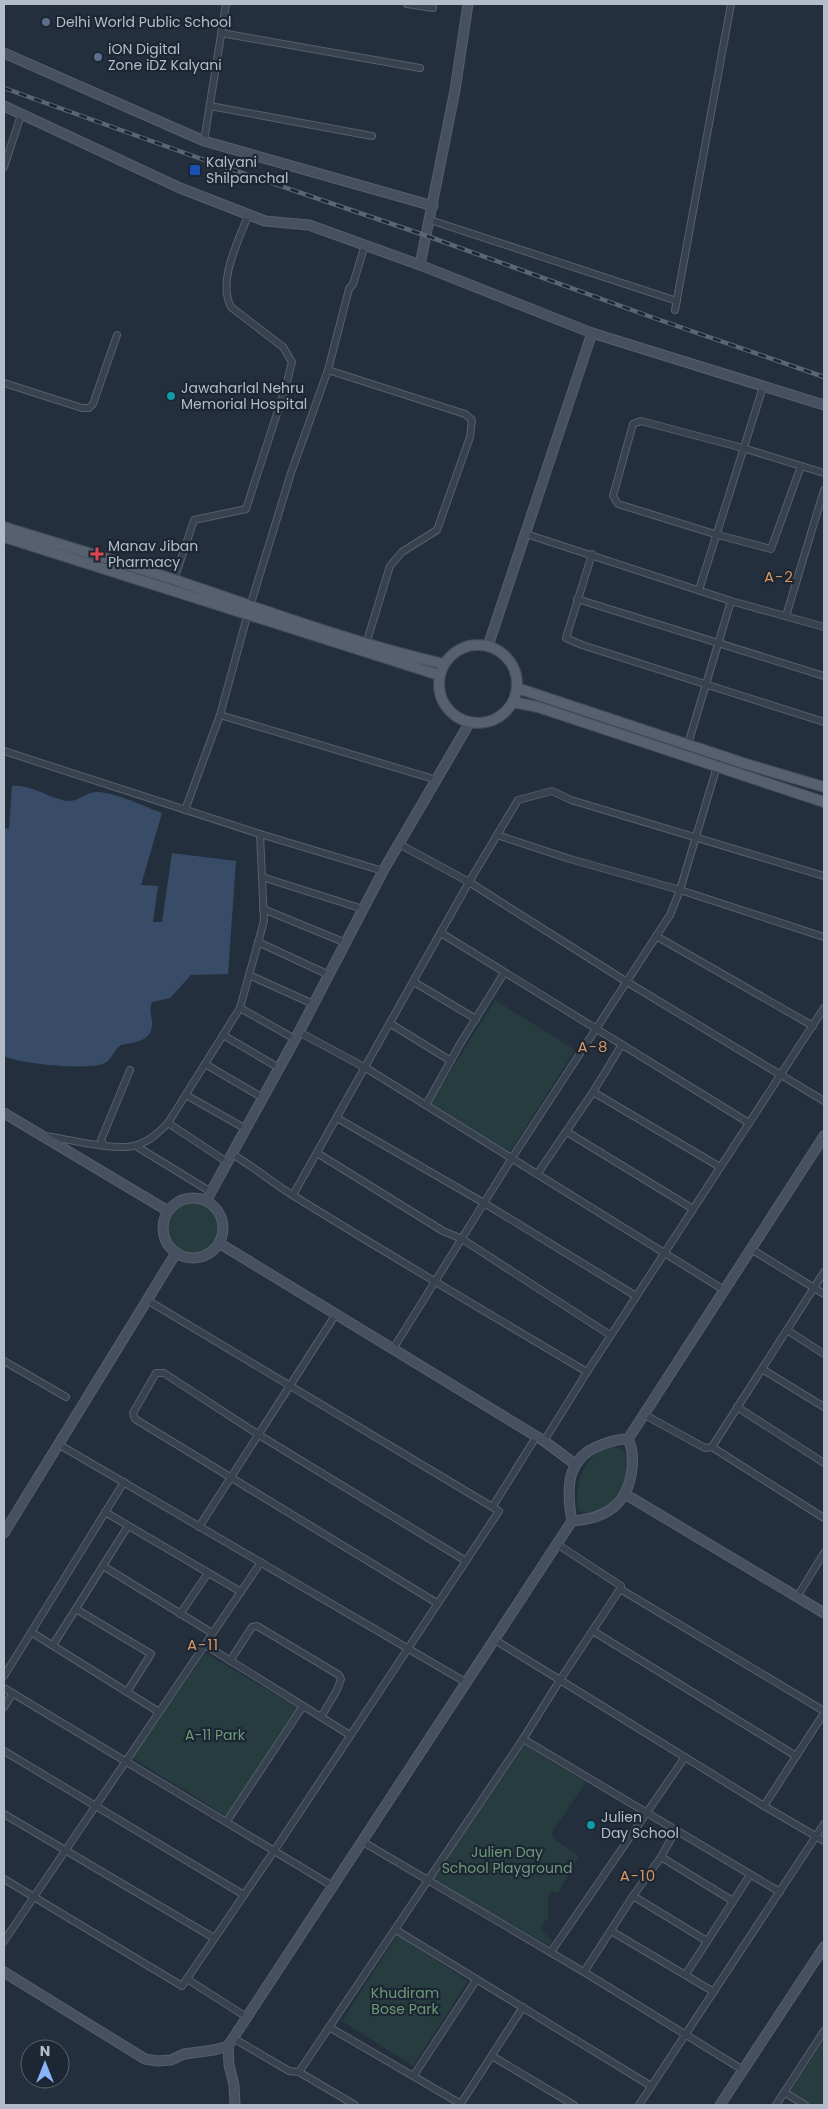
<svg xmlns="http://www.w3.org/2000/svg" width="828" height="2109" viewBox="0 0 828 2109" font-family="Poppins,sans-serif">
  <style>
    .green { fill: #263c3f }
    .water { fill: #394c67 }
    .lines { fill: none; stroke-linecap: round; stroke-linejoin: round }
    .street-casing { stroke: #565f6c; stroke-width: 8 }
    .secondary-casing { stroke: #565f6c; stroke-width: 11 }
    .primary-casing { stroke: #414a57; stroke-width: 12 }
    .street { stroke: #38414e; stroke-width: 6 }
    .secondary { stroke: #465061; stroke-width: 9 }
    .primary { stroke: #56606e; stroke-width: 10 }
    .rail-casing { stroke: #5a6575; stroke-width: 4.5 }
    .rail { stroke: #1d2633; stroke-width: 2.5; stroke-dasharray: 8; stroke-linecap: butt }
    .service-dot { fill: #5c6f8a; stroke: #1d2633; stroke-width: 2 }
    .transit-dot { fill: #1a4fb4; stroke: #1d2633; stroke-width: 2 }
    .culture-dot { fill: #0f9aa8; stroke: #1d2633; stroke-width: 2 }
    .health-dot { fill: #e0444e; stroke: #1d2633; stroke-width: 2 }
    .labels { text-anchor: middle; stroke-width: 4.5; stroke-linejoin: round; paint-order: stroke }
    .poi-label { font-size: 14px; fill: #b4bcc9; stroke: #1d2633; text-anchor: start }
    .park-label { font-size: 14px; fill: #6b9a76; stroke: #1d2633 }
    .neighbourhood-label { font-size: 15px; letter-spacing: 1px; fill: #d59563; stroke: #1d2633 }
  </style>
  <rect width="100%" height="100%" fill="#242f3e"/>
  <g class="green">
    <path d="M495 1000 575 1050 510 1152 430 1104Z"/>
    <circle cx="192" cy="1229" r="26"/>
    <path d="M611 1447C652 1448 612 1533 578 1510 574 1483 583 1455 611 1447Z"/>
    <path d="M205 1653 299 1708 228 1817 132 1758Z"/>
    <path d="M524 1745 586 1782 551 1834 556 1840 579 1856 558 1893 550 1892 548 1899V1917L540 1929 552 1941 550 1946 432 1879Z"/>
    <path d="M397 1935 468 1981 413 2066 342 2021Z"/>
    <path d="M824 2039V2105H811L790 2092Z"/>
  </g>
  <path class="water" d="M12 786C30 784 49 798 67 801 79 802 84 793 96 792 112 791 146 807 162 813L141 885 158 886 153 922H162L172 853 236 861 228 974 191 975 170 998 152 1002C149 1010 151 1014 152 1022 153 1042 135 1042 121 1045 113 1050 112 1061 103 1064 86 1070 19 1064 4 1056V828L9 829Z"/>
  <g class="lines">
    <defs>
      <g id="street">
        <path d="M407 4 433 8"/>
        <path d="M221 33 420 68"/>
        <path d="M210 106 372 136"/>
        <path d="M204 141 226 4"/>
        <path d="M4 167 21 115"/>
        <path d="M430 220 677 301"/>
        <path d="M675 310 731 4"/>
        <path d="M328 370 465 414 472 420 470 437 437 530 402 552 390 566 366 644"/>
        <path d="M4 383 82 408H89L93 404 117 335"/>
        <path d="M801 466 771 549 718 535 618 504 613 496 633 424 641 421 743 448 824 473"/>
        <path d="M526 534 731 601 824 627"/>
        <path d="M592 554 566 638 582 645 824 722"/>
        <path d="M174 580 194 520 246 509 286 386 292 362 283 347 231 307C217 280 239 241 248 215"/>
        <path d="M699 590 763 387"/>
        <path d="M577 599 824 676"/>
        <path d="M786 616 824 490"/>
        <path d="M220 715 248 613 291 473 328 370 349 289 353 284 365 245"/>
        <path d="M688 744 731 601"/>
        <path d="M4 751 260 834 383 871"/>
        <path d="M185 810 220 715 437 780"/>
        <path d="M497 835 570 859 680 890 824 937"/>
        <path d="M399 844 469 882 627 982 824 1101"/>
        <path d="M262 877 363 909"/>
        <path d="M263 909 346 943"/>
        <path d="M441 933 749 1123"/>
        <path d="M656 936 813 1026"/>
        <path d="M258 942 329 975"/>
        <path d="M249 975 313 1004"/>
        <path d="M414 982 476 1019"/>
        <path d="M240 1008 295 1039"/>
        <path d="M391 1024 451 1061"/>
        <path d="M299 1032 366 1068 724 1290"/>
        <path d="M223 1035 279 1068"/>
        <path d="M205 1064 263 1098"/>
        <path d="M593 1092 720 1167"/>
        <path d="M186 1095 246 1129"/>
        <path d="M426 1105 460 1044 504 973"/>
        <path d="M337 1118 484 1203 636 1296"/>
        <path d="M168 1123 227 1162"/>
        <path d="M567 1132 693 1209"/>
        <path d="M46 1136C67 1139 118 1152 137 1145 150 1141 159 1132 168 1123L240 1008 264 921 260 834"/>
        <path d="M104 1145 101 1140 130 1070"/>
        <path d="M136 1146 211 1192"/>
        <path d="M317 1153 443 1231 462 1239 610 1335"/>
        <path d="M232 1154C254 1167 273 1183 294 1196 391 1256 489 1314 587 1372"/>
        <path d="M538 1173 593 1092 621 1046"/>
        <path d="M293 1195 469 882 518 800 552 791 571 800 824 876"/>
        <path d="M751 1249 824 1294"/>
        <path d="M824 1272 712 1447 824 1518"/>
        <path d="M787 1330 824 1354"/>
        <path d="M393 1349 512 1158 670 915 680 890 718 763"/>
        <path d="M4 1361 66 1397"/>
        <path d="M762 1369 824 1407"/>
        <path d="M737 1407 824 1463"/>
        <path d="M645 1415 705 1448 712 1447"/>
        <path d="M544 1441 587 1372 824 1008"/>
        <path d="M58 1444 467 1683"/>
        <path d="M493 1506 536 1437"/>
        <path d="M105 1512 241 1592"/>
        <path d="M199 1527 336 1314"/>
        <path d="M557 1544 621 1586 620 1589 824 1711"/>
        <path d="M103 1566 212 1633"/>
        <path d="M620 1589 560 1680 764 1806"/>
        <path d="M797 1597 824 1553"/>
        <path d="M437 1603 135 1419 133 1413 156 1373H164L259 1435 466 1561"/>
        <path d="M76 1609 151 1654 127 1692"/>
        <path d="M180 1614 208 1573"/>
        <path d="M593 1631 796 1756"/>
        <path d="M31 1632 159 1712"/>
        <path d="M495 1640 560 1680 523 1739 780 1892"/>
        <path d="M53 1645 128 1526"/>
        <path d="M205 1645 350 1735"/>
        <path d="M230 1661 252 1627 257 1626 339 1675 341 1679 337 1690 321 1717"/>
        <path d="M4 1676 124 1482"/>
        <path d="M4 1688 334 1887"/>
        <path d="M4 1707 13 1693"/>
        <path d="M824 1713 764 1806 824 1841"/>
        <path d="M4 1751 244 1895"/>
        <path d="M4 1814 214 1938"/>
        <path d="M227 1821 303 1706"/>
        <path d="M363 1842 584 1972 633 1896 661 1857 676 1830"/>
        <path d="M661 1857 733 1901"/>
        <path d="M4 1879 182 1986 274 1851 499 1511 147 1300"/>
        <path d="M633 1896 707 1941"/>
        <path d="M396 1930 651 2086"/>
        <path d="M611 1931 714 1992"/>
        <path d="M4 1941 261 1562"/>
        <path d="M551 1952 685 1757"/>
        <path d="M584 1972 743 2070"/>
        <path d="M686 1974 750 1875"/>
        <path d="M187 1979 248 2018"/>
        <path d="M329 2027 461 2104"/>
        <path d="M233 2038 289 2071 299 2072 355 2105"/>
        <path d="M492 2056 574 2105"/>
        <path d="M299 2072 523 1739"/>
        <path d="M414 2075 477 1979"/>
        <path d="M784 2092 805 2105"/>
        <path d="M460 2105 523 2007"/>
        <path d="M639 2105 824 1824"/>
        <path d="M776 2105 824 2031"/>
      </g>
      <g id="secondary">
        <path d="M4 53 204 141 433 206"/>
        <path d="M4 106 180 188 265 221 309 225 420 265 592 333 824 405"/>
        <path d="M420 265 455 90 468 4"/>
        <path d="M488 646 592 333"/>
        <path d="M4 1113 168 1211"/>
        <circle cx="193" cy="1228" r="30"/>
        <path d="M206 1201 299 1032 383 871 470 722"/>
        <path d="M219 1243 544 1441 575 1464"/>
        <path d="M628 1439 824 1136"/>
        <path d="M625 1494 824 1613"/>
        <path d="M572 1521C606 1519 628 1504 632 1469 633 1458 633 1449 628 1439"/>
        <path d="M4 1533 176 1253"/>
        <path d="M4 1972 145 2059 157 2061 171 2060 184 2054 214 2050 228 2046 572 1521C566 1488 566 1458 601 1445 610 1442 618 1438 628 1439"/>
        <path d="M228 2046 229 2065 234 2085 235 2105"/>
        <path d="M720 2105 824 1947"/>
      </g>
      <g id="primary">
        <path d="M4 527C61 545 118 561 175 580 264 610 352 643 444 664"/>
        <path d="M4 537 439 675"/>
        <circle cx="478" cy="684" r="39"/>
        <path d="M517 688 746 764 824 787"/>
        <path d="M513 702 538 707 824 802"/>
      </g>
    </defs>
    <use href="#street" class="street-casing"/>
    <use href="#secondary" class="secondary-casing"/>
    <use href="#primary" class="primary-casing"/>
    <use href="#street" class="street"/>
    <use href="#secondary" class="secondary"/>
    <use href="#primary" class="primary"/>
    <defs>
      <path id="rail" d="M4 88 193 156 427 236 654 318 824 377"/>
    </defs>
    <use href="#rail" class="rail-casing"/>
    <use href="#rail" class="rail"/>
  </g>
  <g class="service-dot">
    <circle cx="46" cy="22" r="5"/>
    <circle cx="98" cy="57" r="5"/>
  </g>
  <rect class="transit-dot" x="189" y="164" width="12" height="12" rx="2.5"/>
  <g class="culture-dot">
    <circle cx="171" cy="396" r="5"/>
    <circle cx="591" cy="1825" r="5"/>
  </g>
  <path class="health-dot" d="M94.5 546.5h5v5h5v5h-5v5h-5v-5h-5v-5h5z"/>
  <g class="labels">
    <g class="poi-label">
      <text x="56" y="27">Delhi World Public School</text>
      <text x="108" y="54">iON Digital<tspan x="108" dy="16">Zone iDZ Kalyani</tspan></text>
      <text x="206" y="167">Kalyani<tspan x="206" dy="16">Shilpanchal</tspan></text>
      <text x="181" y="393">Jawaharlal Nehru<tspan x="181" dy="16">Memorial Hospital</tspan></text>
      <text x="108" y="551">Manav Jiban<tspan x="108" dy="16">Pharmacy</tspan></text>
      <text x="601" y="1822">Julien<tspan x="601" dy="16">Day School</tspan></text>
    </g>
    <g class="park-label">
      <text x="215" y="1740">A-11 Park</text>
      <text x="507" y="1857">Julien Day<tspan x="507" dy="16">School Playground</tspan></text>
      <text x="405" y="1998">Khudiram<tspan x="405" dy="16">Bose Park</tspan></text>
    </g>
    <g class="neighbourhood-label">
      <text x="779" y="582">A-2</text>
      <text x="593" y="1052">A-8</text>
      <text x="203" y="1650">A-11</text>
      <text x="638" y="1881">A-10</text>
    </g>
  </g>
  <rect width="828" height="2109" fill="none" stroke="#b4bcc9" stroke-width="10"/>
  <g transform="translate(45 2064)"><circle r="24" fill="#1d2633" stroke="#59626f"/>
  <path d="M0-4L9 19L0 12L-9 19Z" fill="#8ab4f8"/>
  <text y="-8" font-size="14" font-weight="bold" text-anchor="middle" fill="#b4bcc9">N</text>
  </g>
</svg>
